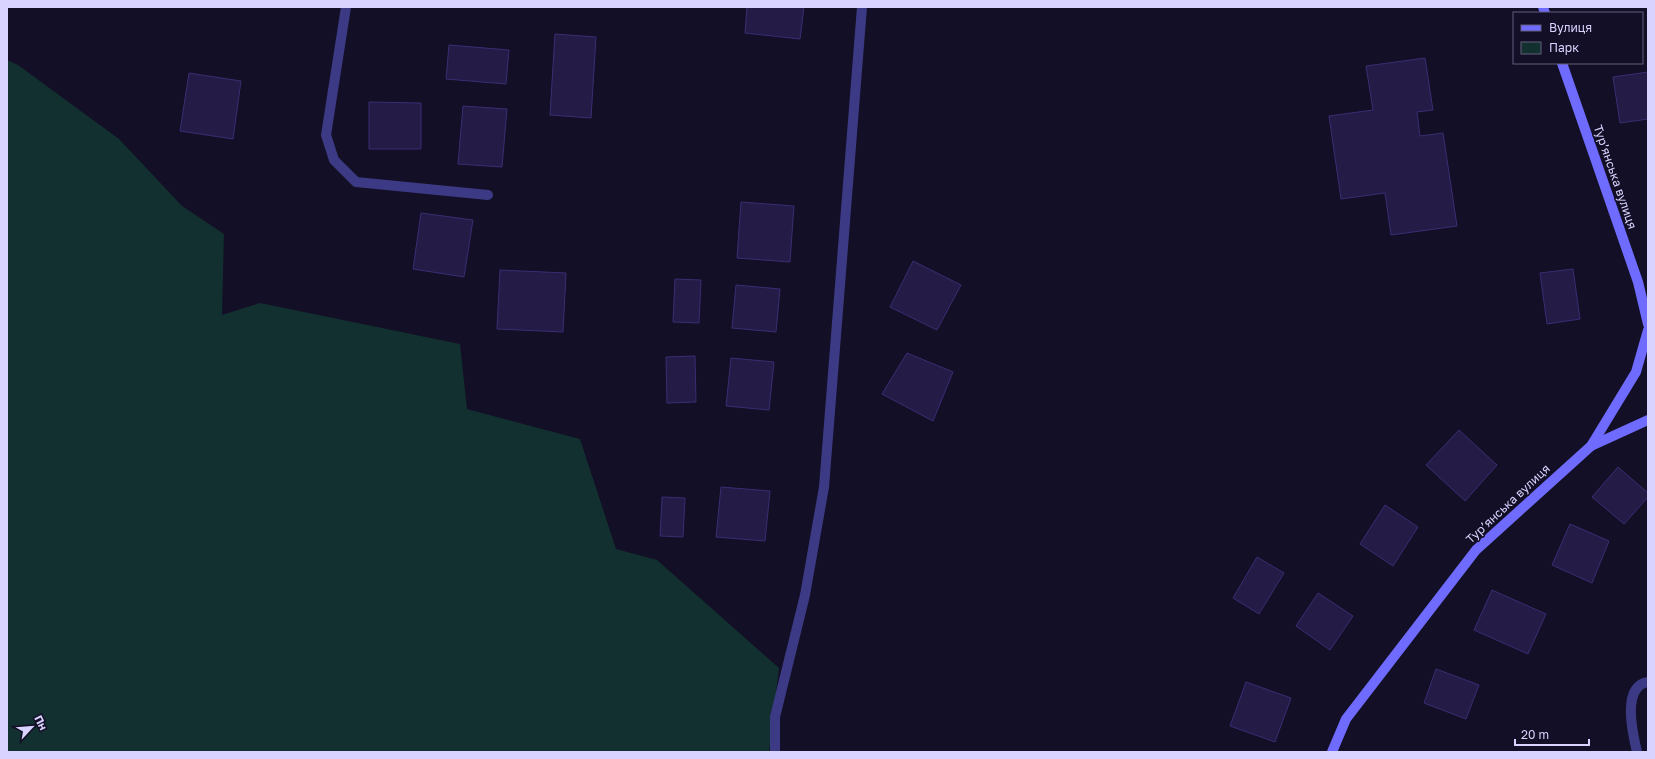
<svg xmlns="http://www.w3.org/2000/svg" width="1655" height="759" viewBox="0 0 1655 759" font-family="'Golos Text',sans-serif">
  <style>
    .green { fill: #12302f }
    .building { fill: #241b47; stroke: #3b2d73 }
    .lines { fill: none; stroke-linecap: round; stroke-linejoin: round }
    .lane { stroke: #3d3a85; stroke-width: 10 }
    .street { stroke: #3d3a85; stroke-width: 10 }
    .secondary { stroke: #6f6bff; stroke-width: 10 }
    .labels { text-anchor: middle; stroke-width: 3; stroke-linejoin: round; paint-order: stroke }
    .street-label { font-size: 12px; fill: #d9d4ff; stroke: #130f26 }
  </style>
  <rect width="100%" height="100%" fill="#130f26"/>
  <path class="green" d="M7 60 18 65 119 139 182 206 224 234 222 315 260 303 460 344 467 409 580 439 616 549 657 560 779 668 769 752H7Z"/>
  <g class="building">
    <path d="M747 7H804L800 39 745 33Z"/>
    <path d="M555 34 596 37 591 118 550 115Z"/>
    <path d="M449 45 509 50 506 84 446 79Z"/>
    <path d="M1425 58 1433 110 1417 112 1420 136 1443 133 1457 226 1391 235 1385 193 1341 199 1329 116 1373 110 1366 66Z"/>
    <path d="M1648 72V119L1620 123 1613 77Z"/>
    <path d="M189 73 241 81 233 139 180 131Z"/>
    <path d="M369 102 421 103V149H369Z"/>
    <path d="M463 106 507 109 502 167 458 164Z"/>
    <path d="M741 202 794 206 790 262 737 258Z"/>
    <path d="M421 213 473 220 464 277 413 269Z"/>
    <path d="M913 261 961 285 937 330 890 307Z"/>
    <path d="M1573 269 1580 319 1547 324 1540 273Z"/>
    <path d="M500 270 566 273 563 332 497 329Z"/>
    <path d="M675 279 701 280 699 323 673 322Z"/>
    <path d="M736 285 780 289 776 332 732 328Z"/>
    <path d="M907 353 953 372 933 421 882 394Z"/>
    <path d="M695 356 696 402 667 403 666 357Z"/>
    <path d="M731 358 774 362 769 410 726 406Z"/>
    <path d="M1459 430 1497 465 1465 501 1426 465Z"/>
    <path d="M1618 467 1648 493V497L1624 524 1592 497Z"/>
    <path d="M721 487 770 491 765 541 716 537Z"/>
    <path d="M662 497 685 498 683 537 660 536Z"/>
    <path d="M1385 505 1418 527 1393 566 1360 544Z"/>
    <path d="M1570 524 1609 541 1592 583 1552 565Z"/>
    <path d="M1257 557 1284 573 1259 614 1233 598Z"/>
    <path d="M1492 590 1546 614 1528 654 1474 630Z"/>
    <path d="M1318 593 1353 616 1330 650 1296 626Z"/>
    <path d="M1436 669 1479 685 1466 719 1424 703Z"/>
    <path d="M1246 682 1291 698 1275 742 1230 726Z"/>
  </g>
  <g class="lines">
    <g class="lane">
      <path d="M346 7 326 135 334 160 356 182 488 195"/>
      <path d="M775 752V717L805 595 824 487"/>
      <path d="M1637 752C1633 735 1621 686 1648 682"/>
    </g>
    <path class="street" d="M824 487 862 7"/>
    <g class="secondary">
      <path d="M1543 7 1545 13"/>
      <path d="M1562 63 1638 282 1648 324"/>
      <path d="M1591 446 1648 420"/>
      <path d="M1332 752 1346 719 1476 550 1591 446 1636 372 1648 330"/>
    </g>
  </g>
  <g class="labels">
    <g class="street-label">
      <text transform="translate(1615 177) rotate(71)" y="4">Турʼянська вулиця</text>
      <text transform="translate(1508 504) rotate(-43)" y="4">Турʼянська вулиця</text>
    </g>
  </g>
  <rect width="1655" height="759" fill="none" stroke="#d9d4ff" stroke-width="16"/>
  <rect x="1513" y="12" width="130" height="52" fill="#130f26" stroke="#625e7d"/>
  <rect x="1521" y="25" width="20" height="6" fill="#6f6bff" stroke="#625e7d"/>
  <text x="1549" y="32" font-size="12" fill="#d9d4ff">Вулиця</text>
  <rect x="1521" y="42" width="20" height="12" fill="#12302f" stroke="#625e7d"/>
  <text x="1549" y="52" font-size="12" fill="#d9d4ff">Парк</text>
  <g transform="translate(32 727) rotate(64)" stroke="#130f26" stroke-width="3" paint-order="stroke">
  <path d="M0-3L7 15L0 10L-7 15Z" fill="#d9d4ff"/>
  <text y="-6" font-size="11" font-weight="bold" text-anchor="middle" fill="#d9d4ff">Пн</text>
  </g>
  <path d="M1515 739v6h74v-6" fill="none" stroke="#d9d4ff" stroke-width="2"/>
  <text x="1521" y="739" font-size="12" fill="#d9d4ff" stroke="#130f26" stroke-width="3" paint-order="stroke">20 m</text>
</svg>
